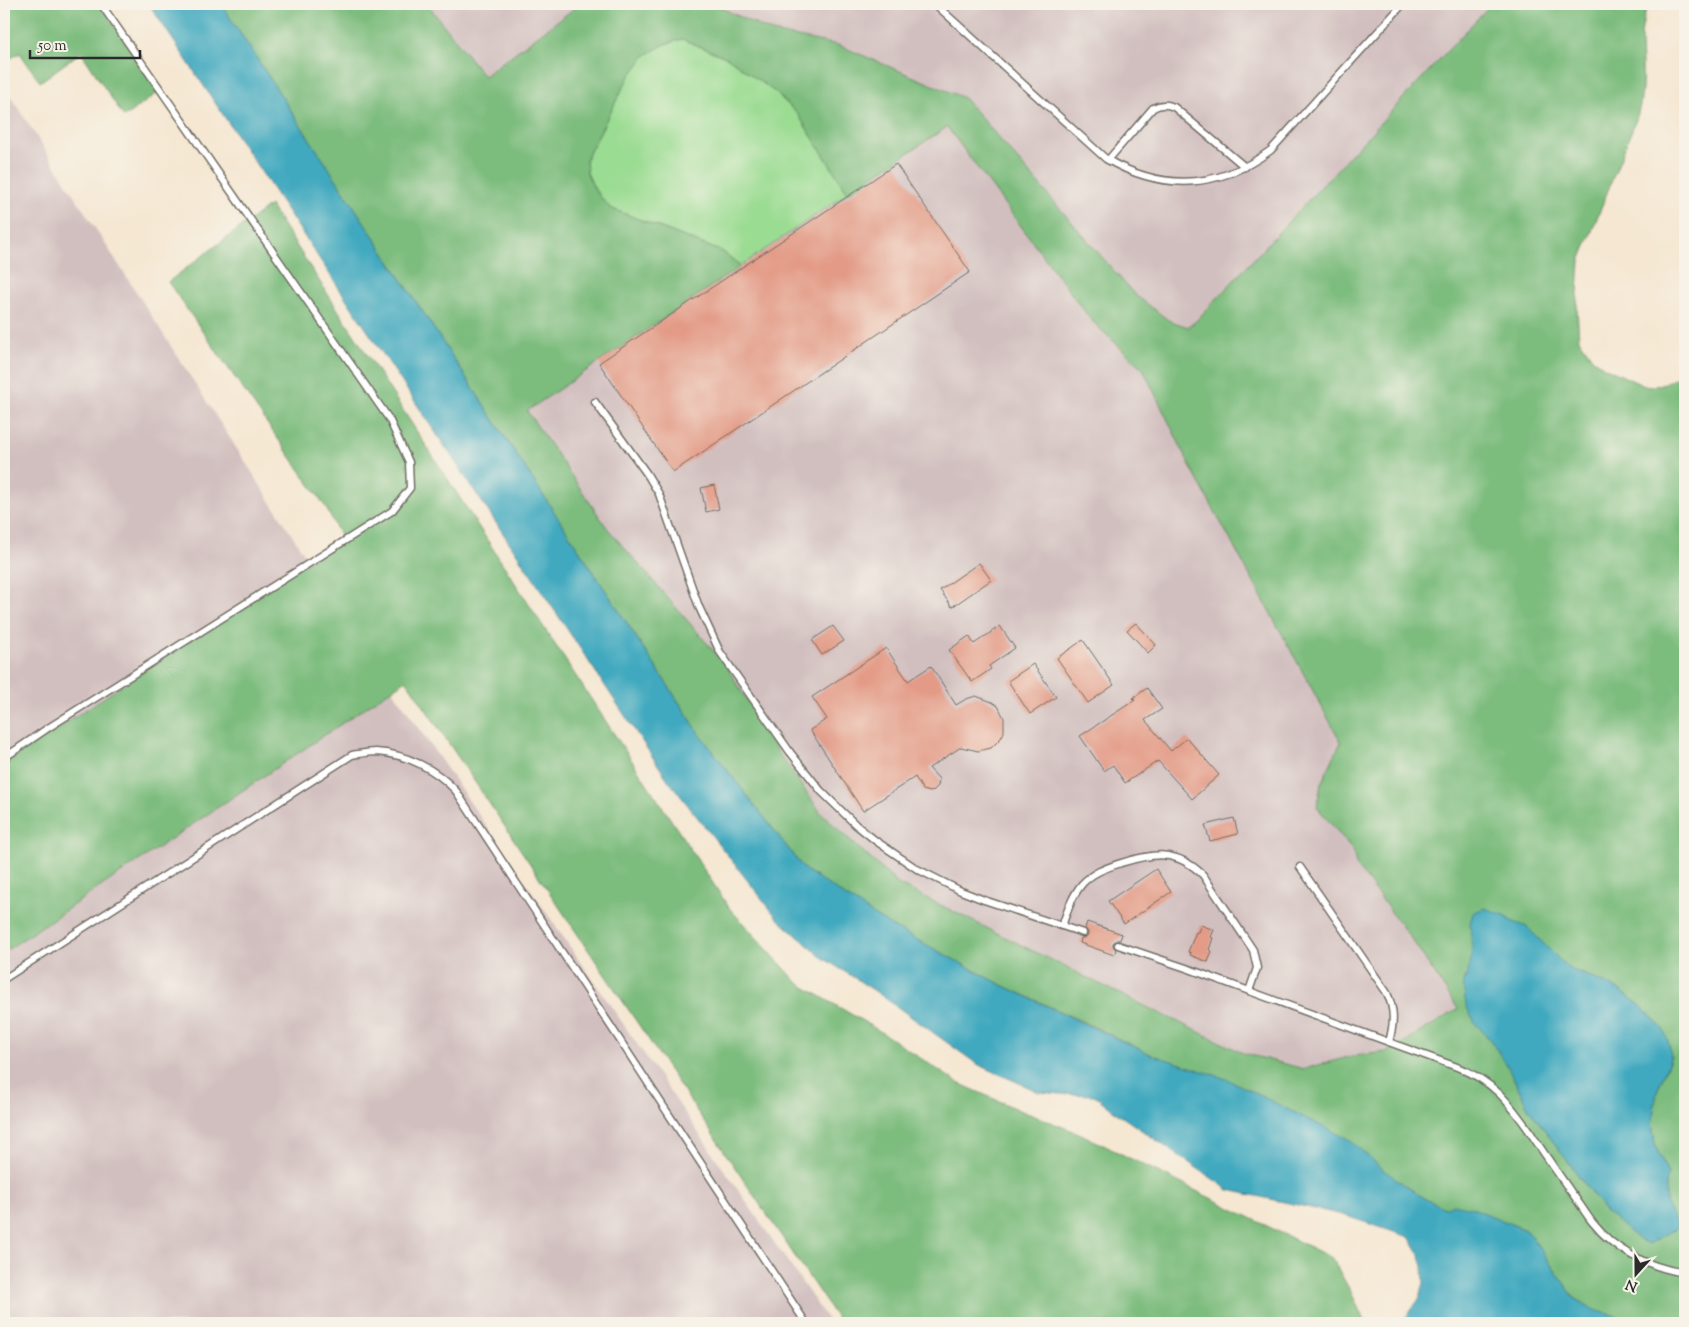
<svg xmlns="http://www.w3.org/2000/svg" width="1689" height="1327" viewBox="0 0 1689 1327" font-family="'Sorts Mill Goudy',serif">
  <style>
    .industrial { fill: #d1bfbf }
    .green { fill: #9bdc93; stroke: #63845f }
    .forest { fill: #7cbc7d; stroke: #547454; fill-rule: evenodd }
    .water { fill: #3fa9bf; stroke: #356a75 }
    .building { fill: #e39b87 }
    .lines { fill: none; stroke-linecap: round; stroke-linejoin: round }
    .lane-casing { stroke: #726d65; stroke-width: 9 }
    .lane { stroke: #fff; stroke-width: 6 }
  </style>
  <rect width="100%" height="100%" fill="#f7f3e8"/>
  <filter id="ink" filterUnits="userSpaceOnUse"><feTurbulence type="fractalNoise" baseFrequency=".02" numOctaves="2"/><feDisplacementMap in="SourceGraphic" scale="10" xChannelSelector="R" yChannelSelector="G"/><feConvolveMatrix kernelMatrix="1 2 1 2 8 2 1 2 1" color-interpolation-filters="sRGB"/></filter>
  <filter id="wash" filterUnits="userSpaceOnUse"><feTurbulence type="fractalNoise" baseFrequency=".0096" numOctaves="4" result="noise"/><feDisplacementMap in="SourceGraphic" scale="20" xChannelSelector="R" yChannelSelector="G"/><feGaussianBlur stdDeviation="1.12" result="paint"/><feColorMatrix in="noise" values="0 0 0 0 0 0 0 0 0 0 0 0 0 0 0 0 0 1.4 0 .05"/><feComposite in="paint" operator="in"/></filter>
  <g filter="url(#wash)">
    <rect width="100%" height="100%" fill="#f5e7d2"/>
    <g class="industrial">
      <path d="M427 4H580L484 76Z"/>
      <path d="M713 4H1491L1196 321 1188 327 1168 320 1134 294 964 98 838 45 772 32Z"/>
      <path d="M4 86 382 675 830 1323H4Z"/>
      <path d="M947 127 1091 320 1143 369 1191 468 1341 742 1321 784 1317 807 1353 850 1356 865 1415 944 1458 1008 1387 1052 1352 1056 1304 1069 1243 1053 1128 998 898 884 821 813 780 755 608 529 527 411 848 193Z"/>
    </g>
    <path class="green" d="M682 39 728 58 775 92 797 113 848 193 741 266 723 252 610 208 595 190 587 173 586 159 628 78 646 55 665 44Z"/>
    <g class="forest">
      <path d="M4 4H100L159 92 124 117 81 52 40 82 20 53 4 62Z"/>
      <path d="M221 4H427L484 76 580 4H713L772 32 838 45 964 98 1134 294 1168 320 1188 327 1196 321 1491 4H1647C1645 14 1642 25 1641 35 1641 66 1646 87 1637 117L1580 261 1577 309 1579 339 1592 358 1604 367 1642 385 1654 386 1668 382 1685 373V1323H1644L1597 1311 1575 1299 1531 1236 1525 1230 1514 1225 1445 1208 1397 1187 1254 1106 1103 1031 1002 985 889 925 804 869 701 736ZM682 39 728 58 775 92 797 113 848 193 947 127 1091 320 1143 369 1191 468 1341 742 1321 784 1317 807 1353 850 1356 865 1415 944 1458 1009 1387 1052 1352 1056 1304 1069 1243 1053 1128 998 898 884 821 813 780 755 725 664 608 529 527 411 741 266 723 252 610 208 595 190 587 173 586 159 628 78 646 55 665 44ZM1502 914 1511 921 1527 927 1568 968 1616 988 1640 1005 1663 1029 1671 1056 1657 1091 1652 1123 1655 1145 1668 1174 1666 1183V1204L1678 1227 1639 1240 1604 1210 1529 1109 1507 1065 1491 1041 1475 1023 1463 984 1468 972 1472 950Z"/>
      <path d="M270 205 552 640 730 909 798 983 878 1030 958 1083 1019 1110 1081 1134 1332 1258 1352 1294 1365 1323H840L406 680 4 952V764L342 539 325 506 168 282Z"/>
    </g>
    <g class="water">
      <path d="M149 4H221L701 736 804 869 889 925 1002 985 1150 1054 1227 1079 1350 1140 1382 1169 1427 1200 1445 1208 1453 1204 1473 1208 1525 1230 1531 1236 1575 1299 1597 1311 1644 1323H1397L1407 1316 1419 1299 1424 1283 1423 1266 1418 1251 1409 1237 1343 1215 1229 1190 1118 1114 1094 1095 1061 1094 1039 1092 977 1064 875 991 820 956 778 919 668 780Z"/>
      <path d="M1484 908 1502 914 1511 921 1527 927 1568 968 1616 988 1640 1005 1663 1029 1669 1044 1671 1056 1657 1091 1652 1123 1655 1145 1668 1174 1666 1183V1204L1678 1227 1649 1244 1639 1240 1604 1210 1529 1109 1507 1065 1491 1041 1475 1023 1466 1006 1463 984 1468 972 1472 950 1470 923 1473 913Z"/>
    </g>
    <g id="blocks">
      <g class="building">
        <path d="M896 164 970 272 673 472 599 363Z"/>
        <path d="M714 485 719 509 706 512 701 488Z"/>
        <path d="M979 563 991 580 952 607 940 590Z"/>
        <path d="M1136 623 1156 645 1148 653 1127 630Z"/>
        <path d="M833 626 844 641 822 655 812 640Z"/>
        <path d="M1000 626 1015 648 989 666 991 669 972 682 949 650 969 636 974 644Z"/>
        <path d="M1083 640 1114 685 1088 703 1057 658Z"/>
        <path d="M886 648 908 681 931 666 956 705 966 699 976 696 992 702 998 706 1004 718V732L1001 738 991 748 978 751 961 747 929 768 939 779 938 786 933 791 930 792 923 790 915 777 863 811 810 730 827 719 812 697Z"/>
        <path d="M1033 664 1056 697 1030 714 1008 681Z"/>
        <path d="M1147 688 1162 709 1145 720 1171 751 1187 738 1219 775 1192 799 1158 761 1125 783 1113 765 1104 771 1080 736 1135 700 1133 698Z"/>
        <path d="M1234 818 1238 834 1210 841 1205 825Z"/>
        <path d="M1156 869 1171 892 1124 924 1108 901Z"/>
        <path d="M1087 922 1122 934 1120 940H1117L1113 943V946L1116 950 1114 955 1080 943 1081 938H1084L1088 935V932L1085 928Z"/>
        <path d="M1201 925 1214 930 1211 937 1213 938 1209 950 1212 951 1208 962 1190 955 1191 953 1188 952 1196 932H1198Z"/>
      </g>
    </g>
  </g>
  <g filter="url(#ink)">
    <use href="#blocks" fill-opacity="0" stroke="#726d65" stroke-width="1"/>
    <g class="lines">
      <defs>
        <g id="lane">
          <path d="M935 4 1106 159C1162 191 1218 190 1271 150L1403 4"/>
          <path d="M1108 160 1153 108C1161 104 1166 104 1174 107L1245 167"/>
          <path d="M595 402 647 474 659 494 699 607 720 652 790 752 821 791 856 825 876 841 917 869 961 891 984 900 1083 933"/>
          <path d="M4 758 48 728 392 511 410 488 409 462 389 419 101 4"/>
          <path d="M1300 867 1387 993C1395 1010 1394 1024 1389 1042"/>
          <path d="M1062 926C1067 912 1072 896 1082 884 1093 872 1106 868 1121 863 1154 853 1176 849 1203 875L1253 950 1257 968 1249 991"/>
          <path d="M1118 945 1189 969 1457 1067C1493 1081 1508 1101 1530 1132 1543 1152 1557 1172 1571 1192 1579 1202 1585 1213 1593 1223 1616 1252 1650 1267 1685 1273"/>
          <path d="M4 979 352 755C359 754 368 752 376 752 406 754 436 769 456 791L806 1323"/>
        </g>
      </defs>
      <use href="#lane" class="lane-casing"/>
      <use href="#lane" class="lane"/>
    </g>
  </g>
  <rect width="1689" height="1327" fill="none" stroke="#f7f3e8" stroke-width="20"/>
  <g transform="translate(1636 1274) rotate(201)" stroke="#f7f3e8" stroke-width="4" paint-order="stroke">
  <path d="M0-4L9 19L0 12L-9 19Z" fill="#2b2b2b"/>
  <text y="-8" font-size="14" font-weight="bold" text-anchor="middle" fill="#2b2b2b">N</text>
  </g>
  <path d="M30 50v8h110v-8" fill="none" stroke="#2b2b2b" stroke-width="2.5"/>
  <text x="38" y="50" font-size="15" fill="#2b2b2b" stroke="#f7f3e8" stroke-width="4" paint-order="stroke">50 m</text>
</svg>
